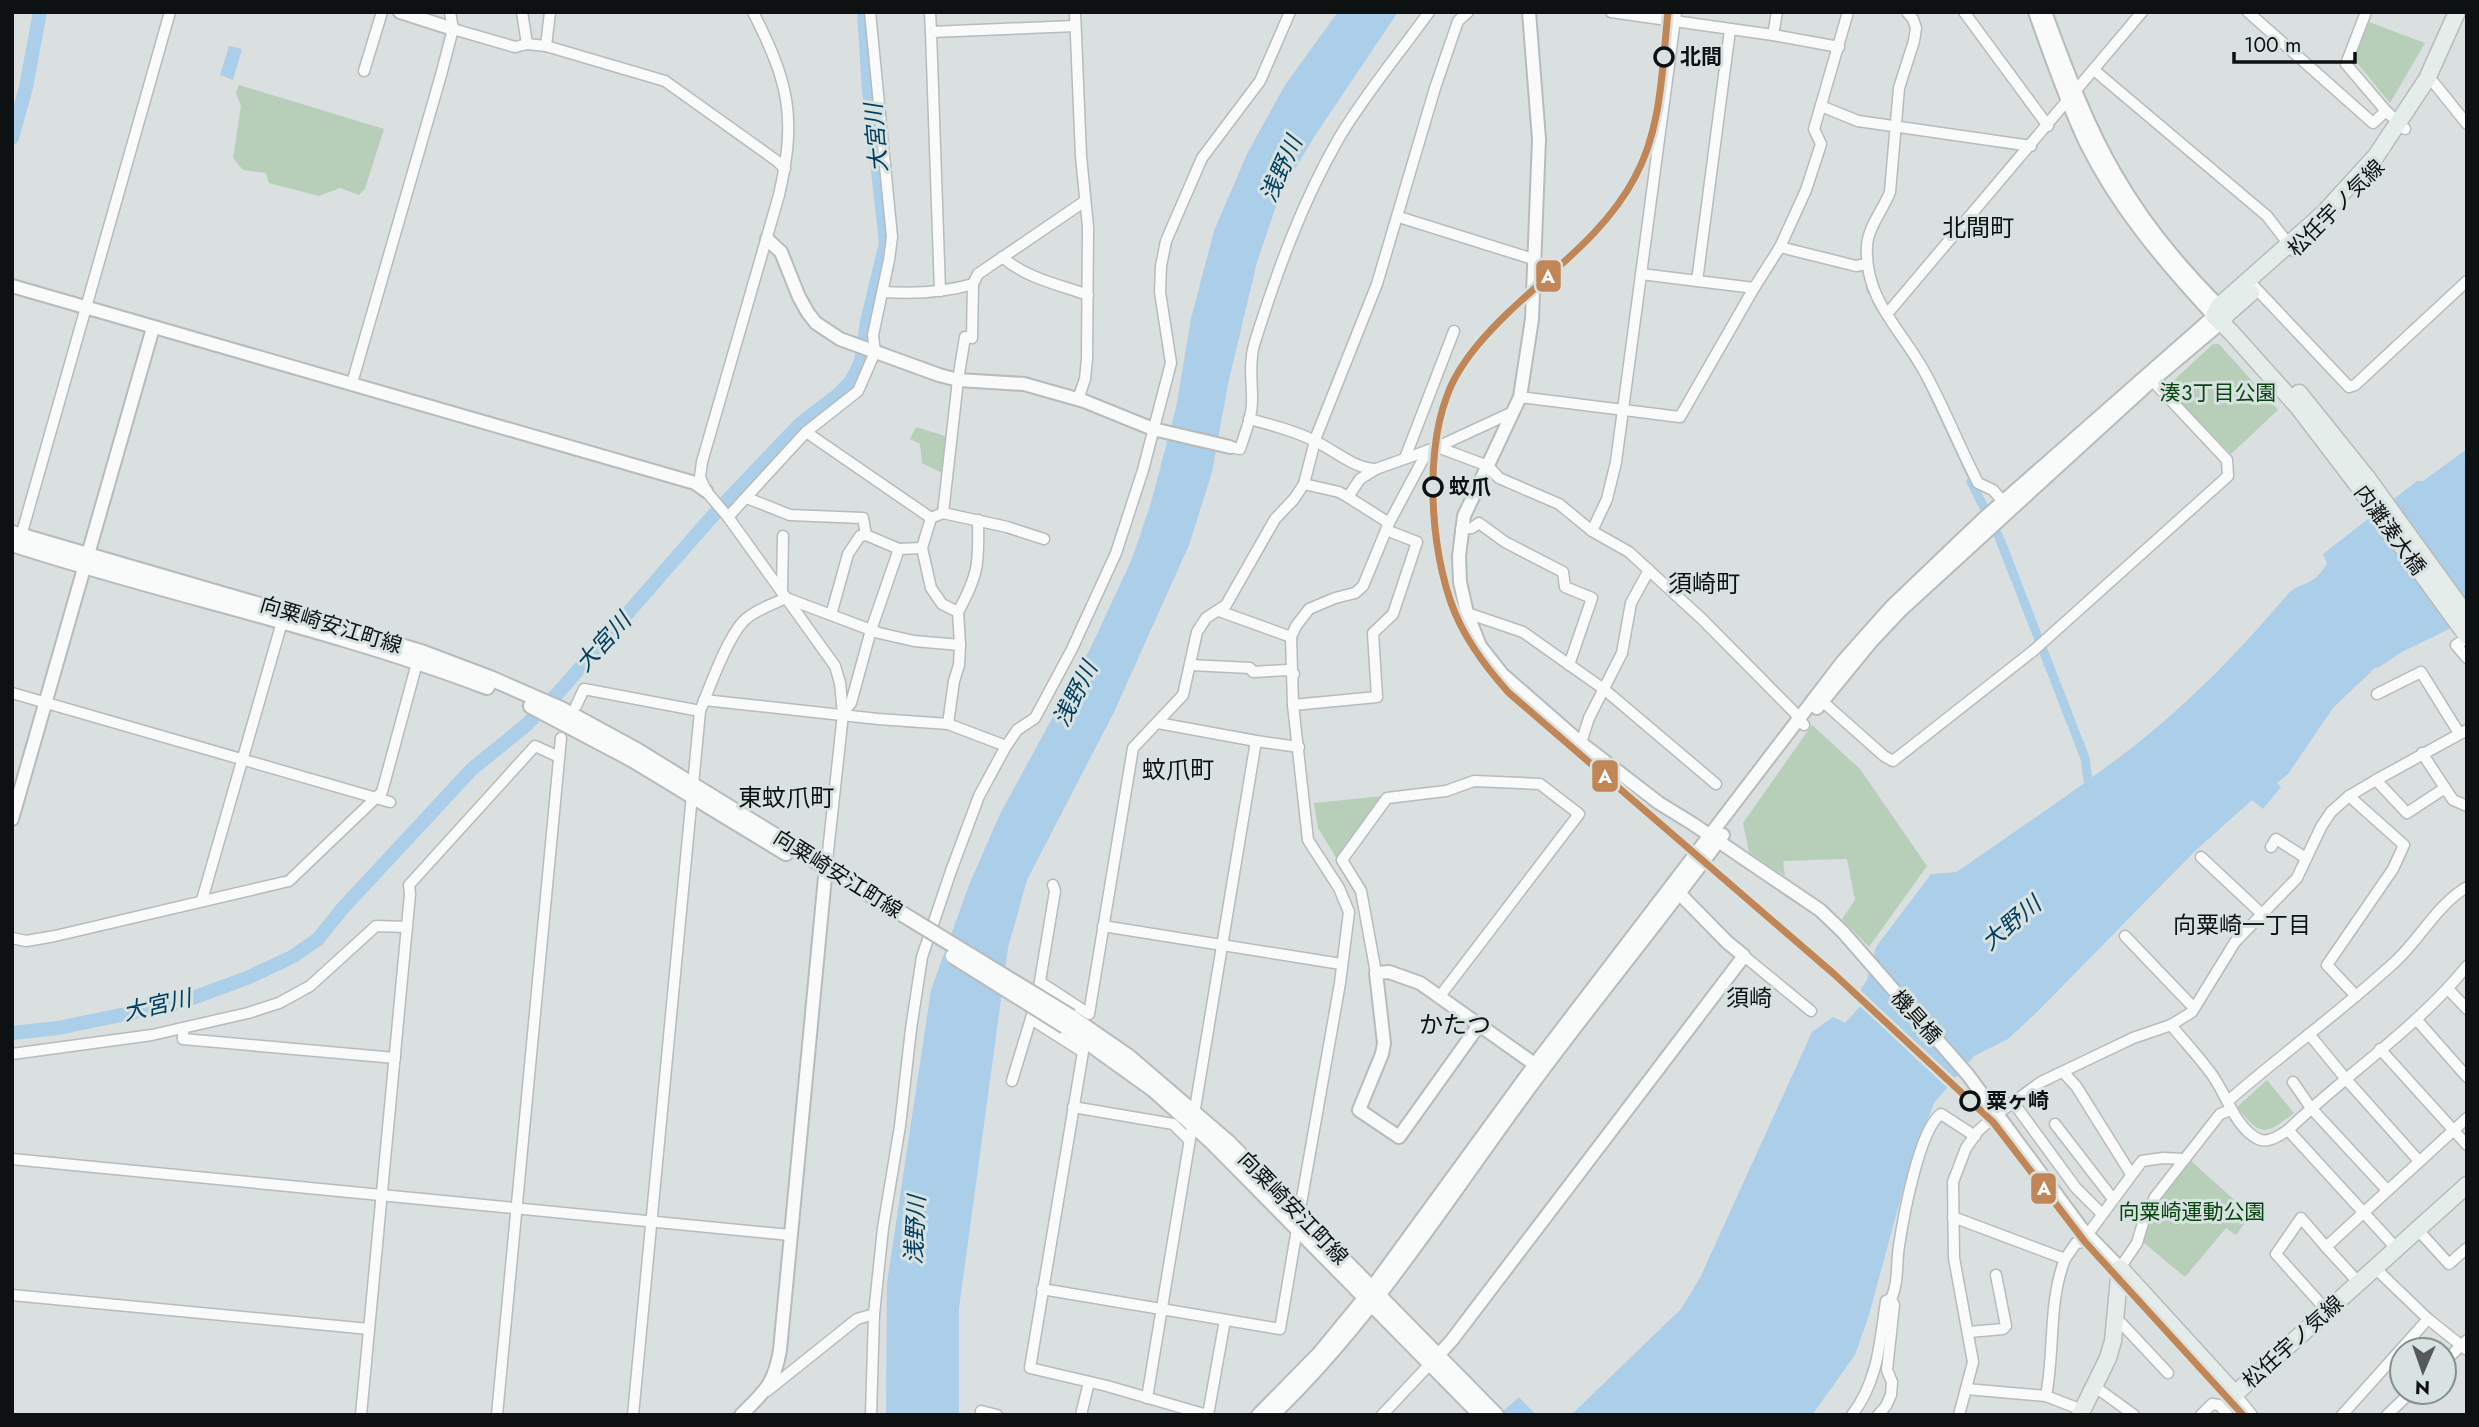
<svg xmlns="http://www.w3.org/2000/svg" width="2479" height="1427" viewBox="0 0 2479 1427" font-family="Jost,'Noto Sans JP',sans-serif">
  <style>
    .green { fill: #b7cfb9 }
    .water { fill: #abcee9 }
    .lines { fill: none; stroke-linecap: round; stroke-linejoin: round }
    .stream { stroke: #abcee9; stroke-width: 2.5 }
    .canal { stroke: #abcee9; stroke-width: 9 }
    .river { stroke: #abcee9; stroke-width: 14 }
    .minor-casing { stroke: #b7bbbb; stroke-width: 13 }
    .tertiary-casing { stroke: #b7bbbb; stroke-width: 16 }
    .secondary-casing { stroke: #b7bbbb; stroke-width: 18 }
    .primary-casing { stroke: #b8bbbb; stroke-width: 19 }
    .minor { stroke: #f9fafa; stroke-width: 10 }
    .tertiary { stroke: #f9fafa; stroke-width: 12 }
    .secondary { stroke: #f9fafa; stroke-width: 14 }
    .primary { stroke: #e5edea; stroke-width: 16 }
    .secondary-bridge-casing { stroke: #b7bbbb; stroke-width: 18; stroke-linecap: butt }
    .secondary-bridge { stroke: #f9fafa; stroke-width: 14 }
    .rail-1-casing { stroke: #d7e2e1; stroke-width: 12 }
    .rail-1 { stroke: #c28556; stroke-width: 7 }
    .stop-dot { fill: #d7e2e1; stroke: #0d1111; stroke-width: 3.5 }
    .labels { text-anchor: middle; stroke-width: 6; stroke-linejoin: round; paint-order: stroke }
    .stop-label { font-size: 21px; font-weight: bold; fill: #0d1111; stroke: #d7e2e1; text-anchor: start }
    .street-label { font-size: 21px; fill: #0d1111; stroke: #d7e2e1 }
    .park-label { font-size: 21px; fill: #09450e; stroke: #d7e2e1 }
    .water-label { font-size: 23px; font-style: italic; fill: #003d60; stroke: #d7e2e1 }
    .neighbourhood-label { font-size: 23px; fill: #0d1111; stroke: #d7e2e1 }
    .quarter-label { font-size: 24px; fill: #0d1111; stroke: #d7e2e1 }
    .line-badge { stroke: #d7e2e1; stroke-width: 2.5 }
    .badge-label { font-size: 19px; text-anchor: middle; font-weight: bold; fill: #fff }
  </style>
  <rect width="100%" height="100%" fill="#dadfdf"/>
  <g class="green">
    <path d="M2369 22 2425 43 2390 103 2354 59Z"/>
    <path d="M239 85 384 129 365 189 359 195 340 188 319 196 269 183 266 173 243 170 233 158 241 106 236 93Z"/>
    <path d="M2213 344H2219L2278 410 2231 454 2178 400 2174 394V380Z"/>
    <path d="M916 427 945 436 949 441 946 475 922 463 920 444 910 439Z"/>
    <path d="M1812 725 1860 769 1927 866 1869 947 1842 919 1855 900 1847 859 1783 861 1785 876 1749 852 1743 823Z"/>
    <path d="M1383 796 1337 859 1318 828 1314 803Z"/>
    <path d="M2267 1080 2294 1113C2264 1136 2261 1137 2237 1107Z"/>
    <path d="M2190 1160 2251 1215 2236 1235 2226 1228 2185 1277 2143 1242 2159 1198Z"/>
  </g>
  <g class="water">
    <path d="M1338 12H1398L1316 134 1281 192 1257 262 1228 384 1212 472 1189 545 1114 712 1027 880 1008 948 959 1308V1415H886L887 1283 931 990 969 885 1000 814 1091 647 1132 559 1151 503 1176 408 1191 319 1214 231 1247 154 1285 85Z"/>
    <path d="M229 46 242 49 233 80 220 75Z"/>
    <path d="M2467 449V620L2400 653 2378 668 2376 667 2333 708 2288 774 2277 783 2281 787 2263 809 2252 800 2195 851 2037 1012 2008 1039 1974 1056 1934 1103 1909 1167 1869 1315 1855 1355 1812 1415H1571L1681 1309 1700 1278 1812 1032 1833 1017 1845 1023 1866 1000 1859 993 1867 980 1876 947 1931 874 1957 872C2019 828 2084 786 2144 738 2196 696 2244 646 2287 595 2300 580 2313 589 2327 563L2323 554 2417 481H2423Z"/>
    <path d="M1519 1397 1536 1415H1499L1500 1414Z"/>
  </g>
  <g class="lines">
    <g class="stream">
      <path d="M1865 273 1868 292"/>
      <path d="M1873 302 1883 317"/>
      <path d="M1887 323 1904 349"/>
      <path d="M1910 359 1918 370"/>
      <path d="M1921 376 1971 482"/>
    </g>
    <path class="canal" d="M1971 482 1999 537 2085 758 2088 780"/>
    <g class="river">
      <path d="M12 138 26 87 40 12"/>
      <path d="M12 1033 58 1028 179 1003 247 978 292 957 318 939 342 909 472 769 525 726 558 693 709 520 758 468 800 424 839 394 852 380 861 362 867 322 886 243 869 91 864 12"/>
    </g>
    <defs>
      <g id="minor">
        <path d="M522 12 527 44"/>
        <path d="M753 12C789 83 797 117 779 195L702 462 700 477 706 491 728 517 835 666 840 683 843 714 826 870"/>
        <path d="M930 12 931 32"/>
        <path d="M1075 12 1081 156 1088 227 1087 359 1085 379 1078 399"/>
        <path d="M1611 12 1773 35 1839 47"/>
        <path d="M1907 12 1913 19 1916 28 1914 41 1899 88 1890 192C1883 210 1868 227 1867 246 1864 299 1901 329 1924 371 1944 407 1959 446 1978 483L1993 490 2006 505"/>
        <path d="M1964 12 2048 126"/>
        <path d="M2248 12 2373 123 2386 111"/>
        <path d="M2366 12 2346 64 2386 111 2405 129"/>
        <path d="M453 29 515 47 527 44 546 46 665 81 777 161 785 169"/>
        <path d="M1773 35 1777 12"/>
        <path d="M546 46 550 12"/>
        <path d="M2094 70 2267 216 2294 251"/>
        <path d="M364 71 382 12"/>
        <path d="M2427 79 2434 83 2467 124"/>
        <path d="M1821 106 1858 121 2031 146"/>
        <path d="M1399 217 1536 260"/>
        <path d="M1780 247 1856 266 1867 264"/>
        <path d="M1002 257C1028 279 1057 284 1088 295"/>
        <path d="M1641 274 1754 288"/>
        <path d="M1697 281 1730 30"/>
        <path d="M2249 281 2349 387 2355 385 2467 281"/>
        <path d="M940 291 931 32 1075 26"/>
        <path d="M883 292C914 294 943 293 973 284"/>
        <path d="M1887 314 2142 12"/>
        <path d="M352 383 441 75 453 29 450 12"/>
        <path d="M1520 397 1680 417 1754 288 1780 247 1806 190 1821 144 1814 129 1848 12"/>
        <path d="M1249 419C1272 425 1295 431 1317 442 1335 451 1355 469 1376 469"/>
        <path d="M806 432 931 518"/>
        <path d="M1230 447 1240 449C1245 433 1253 415 1252 398 1252 380 1249 363 1254 345 1276 274 1302 202 1339 138 1365 94 1399 54 1429 12"/>
        <path d="M1435 448H1440L1488 466 1499 478 1559 504 1592 531 1629 552 1702 619 1794 712 1804 725"/>
        <path d="M1405 458 1454 331"/>
        <path d="M1304 484 1339 492 1348 497"/>
        <path d="M747 498 790 515 863 518 866 535 899 549 922 548"/>
        <path d="M943 513 958 380 965 337 972 338 973 284 978 274 1085 201"/>
        <path d="M728 517 806 432 858 391 875 352 873 335 889 260 892 237 870 12"/>
        <path d="M931 518 922 548 931 588 942 604 958 612 960 645"/>
        <path d="M931 518 943 513 1007 527 1044 539"/>
        <path d="M1389 523 1428 450"/>
        <path d="M1461 529 1472 528 1479 523 1505 542 1563 572 1565 587 1592 598 1569 665"/>
        <path d="M1592 531 1607 499 1616 462 1676 12"/>
        <path d="M21 536 170 12"/>
        <path d="M782 591 783 536"/>
        <path d="M1219 611 1291 637"/>
        <path d="M958 612C979 574 979 562 978 520"/>
        <path d="M1467 613 1523 632 1605 690 1716 784"/>
        <path d="M831 615 848 554 860 536 866 535"/>
        <path d="M2467 638 2456 645 2467 658"/>
        <path d="M1190 665 1250 668 1253 672 1287 670 1294 674"/>
        <path d="M12 693 390 802"/>
        <path d="M2377 694 2421 672 2459 733"/>
        <path d="M704 700 878 719 948 724 1006 746"/>
        <path d="M1822 701 1884 756 1893 761 2033 651 2228 476 2227 460 2148 376"/>
        <path d="M1293 705 1377 697 1373 633 1393 614 1417 542 1386 530"/>
        <path d="M576 706 584 689 700 711"/>
        <path d="M843 713 851 703 871 630 899 549"/>
        <path d="M1158 723 1256 741"/>
        <path d="M1581 743 1589 718 1622 653 1631 603 1649 570"/>
        <path d="M2422 753 2445 788"/>
        <path d="M2376 780 2407 813 2445 788 2453 800 2467 806"/>
        <path d="M2349 796 2404 845 2393 869 2327 965 2356 996"/>
        <path d="M2271 847 2276 839 2306 858"/>
        <path d="M2201 857 2263 915"/>
        <path d="M202 900 282 622"/>
        <path d="M1103 926 1341 964"/>
        <path d="M2125 936 2194 1008"/>
        <path d="M12 938 26 941 55 936 289 881 382 792 417 663"/>
        <path d="M1744 956 1811 1011"/>
        <path d="M1376 973 1361 891 1342 860 1387 798 1446 791 1474 781 1540 784 1579 814 1440 996"/>
        <path d="M1040 982 1089 1014 1133 748 1183 695 1197 632 1206 618 1226 605 1275 519 1294 499 1304 484 1316 437 1377 284 1435 88 1458 21 1468 12"/>
        <path d="M1039 987 1055 891 1053 885"/>
        <path d="M2448 989 2467 1009"/>
        <path d="M1031 1019 1083 1052 1030 1368 1107 1386 1207 1415"/>
        <path d="M2416 1019 2467 1077"/>
        <path d="M2171 1025C2184 1041 2198 1056 2210 1072 2226 1092 2234 1127 2258 1139 2268 1144 2280 1135 2288 1130L2397 1249"/>
        <path d="M183 1028V1039L395 1058"/>
        <path d="M2309 1034 2345 1078 2419 1161"/>
        <path d="M2380 1049 2467 1145"/>
        <path d="M12 1054 152 1035 248 1013 279 1003 310 986 376 926 407 927"/>
        <path d="M2063 1072 2076 1086 2131 1174"/>
        <path d="M1012 1081 1032 1015"/>
        <path d="M2293 1082 2311 1108 2387 1190"/>
        <path d="M2228 1101C2283 1053 2343 1010 2397 960 2421 937 2438 904 2467 887"/>
        <path d="M2013 1102 2076 1188 2102 1214"/>
        <path d="M1073 1107 1173 1124 1189 1140"/>
        <path d="M2055 1124 2113 1199"/>
        <path d="M2288 1130C2346 1074 2416 1029 2467 966"/>
        <path d="M12 1159 790 1235"/>
        <path d="M1299 1215 1340 983 1349 912 1339 888 1308 840 1293 705 1291 637 1296 626 1309 609 1335 598 1355 593 1363 586 1389 523 1348 497 1360 479 1376 469 1435 448 1513 412"/>
        <path d="M1953 1217 2065 1259C2048 1302 2055 1349 2046 1396"/>
        <path d="M2418 1230 2449 1264 2467 1248"/>
        <path d="M2326 1247 2301 1218 2276 1254 2328 1312"/>
        <path d="M2065 1259 2076 1243 2084 1242 2088 1234 2142 1161 2163 1158 2185 1159"/>
        <path d="M2120 1268 2137 1243 2143 1223 2155 1197 2220 1114 2231 1110"/>
        <path d="M2375 1268 2428 1319 2467 1350"/>
        <path d="M2359 1283 2326 1247 2467 1118"/>
        <path d="M1042 1289 1280 1329 1297 1229"/>
        <path d="M12 1295 369 1329"/>
        <path d="M2116 1320 2122 1324 2168 1373"/>
        <path d="M1969 1332 2003 1329 2006 1326 1996 1275"/>
        <path d="M2444 1362 2467 1340"/>
        <path d="M2094 1386 2134 1415"/>
        <path d="M1966 1389 2046 1396 2082 1410"/>
        <path d="M767 1391 857 1319 874 1314"/>
        <path d="M2235 1394 2252 1415"/>
        <path d="M1147 1398 1256 741 1299 747"/>
        <path d="M981 1411 997 1415"/>
        <path d="M361 1415 410 894 409 885 535 746 559 757"/>
        <path d="M497 1415 561 738"/>
        <path d="M633 1415 700 711C709 689 729 632 747 618 758 609 773 604 786 598L879 633 914 641 960 645 959 665 954 681 948 724"/>
        <path d="M871 1415 874 1314 883 1228 900 1126 911 1029 922 957 951 871 979 796 1005 748 1017 730 1035 718 1072 649 1116 553 1143 470 1171 363 1160 292 1161 266 1166 241 1202 158 1260 81 1290 12"/>
        <path d="M1081 1415 1089 1382"/>
        <path d="M1208 1415 1225 1320"/>
        <path d="M1382 1415 1430 1364"/>
        <path d="M1852 1415C1878 1381 1880 1342 1886 1301L1891 1299C1899 1282 1896 1264 1899 1246 1903 1219 1919 1129 1941 1114L1975 1136"/>
        <path d="M1878 1415 1886 1406 1891 1395 1892 1382 1887 1370 1894 1305 1891 1299"/>
        <path d="M1959 1415 1973 1362 1954 1258 1953 1182 1966 1148 1978 1131 1997 1114 2041 1082 2133 1038 2171 1025 2192 1012 2235 942 2297 878 2321 827 2331 812 2349 796 2376 780 2467 730"/>
        <path d="M2201 1415 2212 1404 2219 1405 2228 1415"/>
        <path d="M2342 1415 2428 1319"/>
        <path d="M2387 1415 2411 1392"/>
      </g>
      <g id="tertiary">
        <path d="M400 12 453 29"/>
        <path d="M1529 12 1539 139 1532 319 1520 397 1464 516 1459 556 1460 582 1467 613 1480 646 1502 674 1581 743 1659 803 1693 824 1820 910 1843 932 1968 1075 2082 1229 2120 1268"/>
        <path d="M2045 12C2066 68 2086 124 2116 175 2144 224 2180 267 2219 306"/>
        <path d="M767 239 781 252 799 297 808 313 816 323 840 339 939 375 958 380 1024 384 1084 401 1153 429 1230 447"/>
        <path d="M12 286 695 483 706 491"/>
        <path d="M1817 708 1871 642 1901 610 2146 386 2222 322"/>
        <path d="M12 819 153 328"/>
        <path d="M1479 1025 1399 1137 1359 1110 1382 1054 1384 1043 1376 973 1389 972 1420 983 1540 1068"/>
        <path d="M1433 1361 1452 1340 1744 956 1727 942 1674 888"/>
        <path d="M741 1415C765 1391 774 1385 780 1350L825 877"/>
        <path d="M1258 1415 1318 1354 1365 1297 1535 1064 1843 661 1892 606 1982 520 2214 316C2165 263 2118 208 2086 143 2066 101 2051 56 2035 12"/>
        <path d="M1273 1415C1370 1322 1443 1206 1523 1097 1587 1009 1658 924 1723 835"/>
      </g>
      <g id="secondary">
        <path d="M12 533 421 652 490 678 561 709 638 751 842 877"/>
        <path d="M12 544C169 595 332 628 487 687"/>
        <path d="M531 706 633 760 786 853"/>
        <path d="M1071 1017 1129 1057 1228 1142 1496 1415"/>
        <path d="M1065 1026 1154 1090 1212 1142 1481 1415"/>
      </g>
      <g id="primary">
        <path d="M2457 12 2427 79 2376 156 2324 213 2219 306 2214 316 2231 332 2298 407 2356 483 2467 636"/>
        <path d="M2222 322 2227 314 2251 293"/>
        <path d="M2299 393 2368 479 2467 616"/>
        <path d="M2120 1268 2235 1394 2467 1185"/>
        <path d="M2080 1415 2108 1358 2113 1341 2120 1268"/>
      </g>
    </defs>
    <use href="#minor" class="minor-casing"/>
    <use href="#tertiary" class="tertiary-casing"/>
    <use href="#secondary" class="secondary-casing"/>
    <use href="#primary" class="primary-casing"/>
    <use href="#minor" class="minor"/>
    <use href="#tertiary" class="tertiary"/>
    <use href="#secondary" class="secondary"/>
    <use href="#primary" class="primary"/>
    <defs>
      <g id="secondary-bridge">
        <path d="M842 877 1071 1017"/>
        <path d="M953 956 1065 1026"/>
      </g>
    </defs>
    <use href="#secondary-bridge" class="secondary-bridge-casing"/>
    <use href="#secondary-bridge" class="secondary-bridge"/>
    <defs>
      <path id="rail-1" d="M1668 12C1662 67 1662 128 1635 177 1599 246 1525 287 1476 347 1464 362 1453 378 1447 396 1423 458 1431 566 1460 624 1473 650 1490 672 1509 693L1834 974 1993 1122 2085 1242 2243 1415"/>
    </defs>
    <use href="#rail-1" class="rail-1-casing"/>
    <use href="#rail-1" class="rail-1"/>
  </g>
  <g class="stop-dot">
    <circle cx="1664" cy="57" r="9"/>
    <circle cx="1433" cy="487" r="9"/>
    <circle cx="1970" cy="1101" r="9"/>
  </g>
  <g class="labels">
    <g class="stop-label">
      <text x="1680" y="64">北間</text>
      <text x="1449" y="494">蚊爪</text>
      <text x="1986" y="1108">粟ヶ崎</text>
    </g>
    <g class="street-label">
      <text transform="translate(2336 208) rotate(-45)" y="7">松任宇ノ気線</text>
      <text transform="translate(2390 530) rotate(54)" y="7">内灘湊大橋</text>
      <text transform="translate(331 625) rotate(17)" y="7">向粟崎安江町線</text>
      <text transform="translate(838 874) rotate(32)" y="7">向粟崎安江町線</text>
      <text transform="translate(1916 1017) rotate(48)" y="7">機具橋</text>
      <text transform="translate(1293 1208) rotate(46)" y="7">向粟崎安江町線</text>
      <text transform="translate(2293 1342) rotate(-42)" y="7">松任宇ノ気線</text>
    </g>
    <g class="park-label">
      <text x="2218" y="400">湊３丁目公園</text>
      <text x="2192" y="1219">向粟崎運動公園</text>
    </g>
    <g class="water-label">
      <text transform="translate(876 138) rotate(-95)" y="8">大宮川</text>
      <text transform="translate(1281 169) rotate(-66)" y="8">浅野川</text>
      <text transform="translate(603 642) rotate(-48)" y="8">大宮川</text>
      <text transform="translate(1075 694) rotate(-63)" y="8">浅野川</text>
      <text transform="translate(2011 923) rotate(-40)" y="8">大野川</text>
      <text transform="translate(157 1005) rotate(-13)" y="8">大宮川</text>
      <text transform="translate(915 1230) rotate(-87)" y="8">浅野川</text>
    </g>
    <g class="neighbourhood-label">
      <text x="2242" y="933">向粟崎一丁目</text>
      <text x="1749" y="1006">須崎</text>
    </g>
    <g class="quarter-label">
      <text x="1978" y="236">北間町</text>
      <text x="1704" y="592">須崎町</text>
      <text x="1178" y="778">蚊爪町</text>
      <text x="786" y="806">東蚊爪町</text>
      <text x="1455" y="1033">かたつ</text>
    </g>
  </g>
  <g class="line-badge">
    <rect x="1535" y="259" width="27" height="34" rx="7" fill="#c28556"/>
    <rect x="1591" y="759" width="28" height="34" rx="7" fill="#c28556"/>
    <rect x="2030" y="1172" width="27" height="33" rx="7" fill="#c28556"/>
  </g>
  <g class="badge-label">
    <text x="1548" y="283">A</text>
    <text x="1605" y="783">A</text>
    <text x="2044" y="1195">A</text>
  </g>
  <rect width="2479" height="1427" fill="none" stroke="#0d1111" stroke-width="28"/>
  <g transform="translate(2423 1371) rotate(182)"><circle r="33" fill="#d7e2e1" stroke="#868e8e" stroke-width="2"/>
  <path d="M0-5L12 26L0 18L-12 26Z" fill="#555959"/>
  <text y="-10" font-size="19" font-weight="bold" text-anchor="middle" fill="#0d1111">N</text>
  </g>
  <path d="M2234 52v10h121v-10" fill="none" stroke="#0d1111" stroke-width="3.5"/>
  <text x="2244" y="52" font-size="21" fill="#0d1111" stroke="#d7e2e1" stroke-width="5" paint-order="stroke">100 m</text>
</svg>
